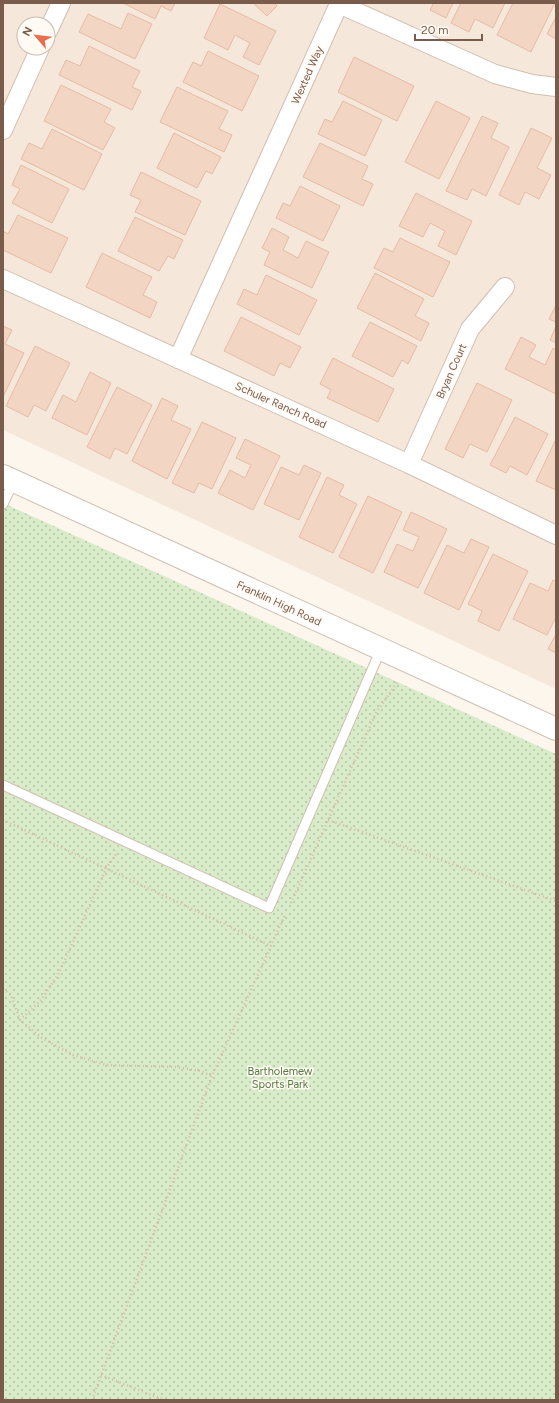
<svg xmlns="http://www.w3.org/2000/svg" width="559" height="1403" viewBox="0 0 559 1403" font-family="Figtree,sans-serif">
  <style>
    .residential { fill: #f5e8da; fill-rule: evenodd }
    .park { fill: url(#park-dots) }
    .building { fill: #f3d5c3; stroke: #e6bba3 }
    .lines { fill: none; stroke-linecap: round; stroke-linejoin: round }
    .service-casing { stroke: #d1beb0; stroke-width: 11 }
    .minor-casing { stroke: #d1beb0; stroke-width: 20 }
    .tertiary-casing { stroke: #d1beb0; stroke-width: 24 }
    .path { stroke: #d9b8a5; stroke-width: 2.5; stroke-dasharray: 1 3; stroke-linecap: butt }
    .service { stroke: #fff; stroke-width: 9 }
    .minor { stroke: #fff; stroke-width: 18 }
    .tertiary { stroke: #fff; stroke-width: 22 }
    .labels { text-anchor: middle; stroke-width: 3; stroke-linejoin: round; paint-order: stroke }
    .street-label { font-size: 11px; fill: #7a5c4d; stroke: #fffaf3 }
    .park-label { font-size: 11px; fill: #537a41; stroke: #fffaf3 }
  </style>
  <defs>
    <pattern id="park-dots" width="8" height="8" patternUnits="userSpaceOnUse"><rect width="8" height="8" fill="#d8ecc9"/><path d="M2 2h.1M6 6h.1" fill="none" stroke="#b4c2a5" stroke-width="1.8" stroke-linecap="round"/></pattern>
  </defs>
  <rect width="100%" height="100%" fill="#fdf6ec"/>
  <path class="residential" d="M3 3H556V689L3 430ZM24 24H48V48H24Z"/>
  <path class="park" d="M3 503 556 754V1400H3Z"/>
  <g class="building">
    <path d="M123 3H175L171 11 161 6 155 19Z"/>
    <path d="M253 3H275L277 6 267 16Z"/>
    <path d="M432 3H453L446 18 430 10 433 4Z"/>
    <path d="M461 3H505L493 28 475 19 469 32 451 23Z"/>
    <path d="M513 3H555L531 52 497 35Z"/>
    <path d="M220 4 276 31 259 65 243 57 250 43 235 35 228 50 204 38Z"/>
    <path d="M128 13 152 24 135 59 79 32 88 14 121 29Z"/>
    <path d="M556 17V39L547 34Z"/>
    <path d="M89 46 140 71 132 87 141 91 132 110 59 75 66 60 80 66Z"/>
    <path d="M208 51 259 76 242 111 183 82 193 62 201 66Z"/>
    <path d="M354 57 414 86 397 121 338 92Z"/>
    <path d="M61 85 111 109 104 122 115 128 103 150 44 121Z"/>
    <path d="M177 87 228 111 219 129 232 135 224 152 160 122Z"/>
    <path d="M343 101 382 120 365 156 318 134 325 119 332 122Z"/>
    <path d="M436 101 470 118 439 179 405 162Z"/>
    <path d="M482 116 498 123 491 138 509 147 486 196 472 189 467 200 446 191Z"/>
    <path d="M531 128 552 138 537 168 551 175 539 199 525 192 519 205 499 195Z"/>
    <path d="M52 129 102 154 84 190 21 159 29 143 42 149Z"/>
    <path d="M174 133 221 157 212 174 206 171 197 188 157 168Z"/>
    <path d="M320 143 368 166 362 179 373 184 363 206 303 177Z"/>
    <path d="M21 165 69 189 52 223 12 203 20 189 12 185Z"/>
    <path d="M141 172 201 201 185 235 135 212 141 200 130 195Z"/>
    <path d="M300 186 340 206 323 241 276 218 283 203 290 206Z"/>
    <path d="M416 193 472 221 456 255 438 246 445 231 430 223 423 237 399 226Z"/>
    <path d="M18 215 68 238 51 273 3 250V231L8 234Z"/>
    <path d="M135 217 183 240 174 259 168 256 159 271 118 251Z"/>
    <path d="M272 228 289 237 283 250 298 258 306 241 329 252 312 288 264 265 270 252 262 248Z"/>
    <path d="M400 238 450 262 433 297 374 268 384 248 393 252Z"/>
    <path d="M102 253 152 277 143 295 157 302 150 318 86 287Z"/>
    <path d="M375 273 424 299 415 316 429 323 421 341 357 308Z"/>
    <path d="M266 275 317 300 299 335 237 304 244 289 257 295Z"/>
    <path d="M556 305V322L549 319Z"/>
    <path d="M241 317 301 347 290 368 280 363 274 376 224 351Z"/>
    <path d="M370 322 417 346 408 364 402 360 393 377 352 356Z"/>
    <path d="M3 326 12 330 5 344 24 353 3 397Z"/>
    <path d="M556 326V343L550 340Z"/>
    <path d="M521 337 536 345 529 357 545 365 553 348 556 350V394L505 369Z"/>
    <path d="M35 346 70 363 46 411 34 405 28 417 6 406Z"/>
    <path d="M333 358 394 389 378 422 327 398 331 390 320 384Z"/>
    <path d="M90 372 111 383 87 435 52 418 63 395 76 402Z"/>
    <path d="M477 383 512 400 487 452 470 444 463 458 445 449Z"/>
    <path d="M117 387 152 405 127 454 115 448 110 459 87 447Z"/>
    <path d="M162 398 178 406 171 420 191 429 167 479 132 461Z"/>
    <path d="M515 417 548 434 527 475 510 466 506 473 490 465Z"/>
    <path d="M202 422 236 438 212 489 199 483 194 493 172 483Z"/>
    <path d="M245 439 280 456 253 510 218 493 230 470 245 478 251 465 236 458Z"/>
    <path d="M556 439V490L536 481Z"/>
    <path d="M304 465 321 473 299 520 264 504 281 467 299 475Z"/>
    <path d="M327 477 344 485 339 495 357 504 333 553 299 537Z"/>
    <path d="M368 496 402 512 373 573 339 557Z"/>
    <path d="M411 512 447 529 418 588 384 572 397 544 413 551 419 537 403 530Z"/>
    <path d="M471 539 489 547 459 610 424 593 447 545 464 553Z"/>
    <path d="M493 554 528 571 499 631 478 621 482 611 468 604Z"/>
    <path d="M553 580 556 581V617L547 635 513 619 530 583 548 591Z"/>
    <path d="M556 634V653L548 649Z"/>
  </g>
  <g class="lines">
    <defs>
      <g id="service">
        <path d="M3 504 14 481"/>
        <path d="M3 785 269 908 381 649"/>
      </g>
      <g id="minor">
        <path d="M48 31 61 3"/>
        <path d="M3 130 40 48"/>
        <path d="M3 279 409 464 556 535"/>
        <path d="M178 359 339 4 495 74 532 84 556 87"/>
        <path d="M409 464 470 329 505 287"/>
      </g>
      <path id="tertiary" d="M3 476 556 729"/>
    </defs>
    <use href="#service" class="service-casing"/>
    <use href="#minor" class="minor-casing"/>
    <use href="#tertiary" class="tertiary-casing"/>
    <g class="path">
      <path d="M3 820 271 946"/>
      <path d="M328 820 556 901"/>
      <path d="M291 903 376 713 398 681"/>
      <path d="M3 989 11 995 20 1020 42 1038 73 1055 106 1065 176 1067 200 1071 212 1076"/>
      <path d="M20 1020 41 1000 58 975 106 869 116 854"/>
      <path d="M101 1375 164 1400"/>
      <path d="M92 1400 212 1076 285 915"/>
    </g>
    <use href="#service" class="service"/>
    <use href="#minor" class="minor"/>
    <use href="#tertiary" class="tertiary"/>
  </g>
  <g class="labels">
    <g class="street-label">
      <text transform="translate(307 75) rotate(-66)" y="4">Wexted Way</text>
      <text transform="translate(451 371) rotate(-66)" y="4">Bryan Court</text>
      <text transform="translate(281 405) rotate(24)" y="4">Schuler Ranch Road</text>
      <text transform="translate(279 603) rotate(25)" y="4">Franklin High Road</text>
    </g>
    <g class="park-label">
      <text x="280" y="1075">Bartholemew<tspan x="280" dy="13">Sports Park</tspan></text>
    </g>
  </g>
  <rect width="559" height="1403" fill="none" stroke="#7a5c4d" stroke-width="8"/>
  <g transform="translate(36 36) rotate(298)"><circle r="19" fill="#fffaf3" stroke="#cabbb1"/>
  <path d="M0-3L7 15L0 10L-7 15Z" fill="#e76f51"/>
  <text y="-6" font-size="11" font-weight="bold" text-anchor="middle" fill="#7a5c4d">N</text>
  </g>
  <path d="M415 34v6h67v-6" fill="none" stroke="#7a5c4d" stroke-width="2"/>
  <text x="421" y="34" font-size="12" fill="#7a5c4d" stroke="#fffaf3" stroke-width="3" paint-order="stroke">20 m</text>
</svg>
